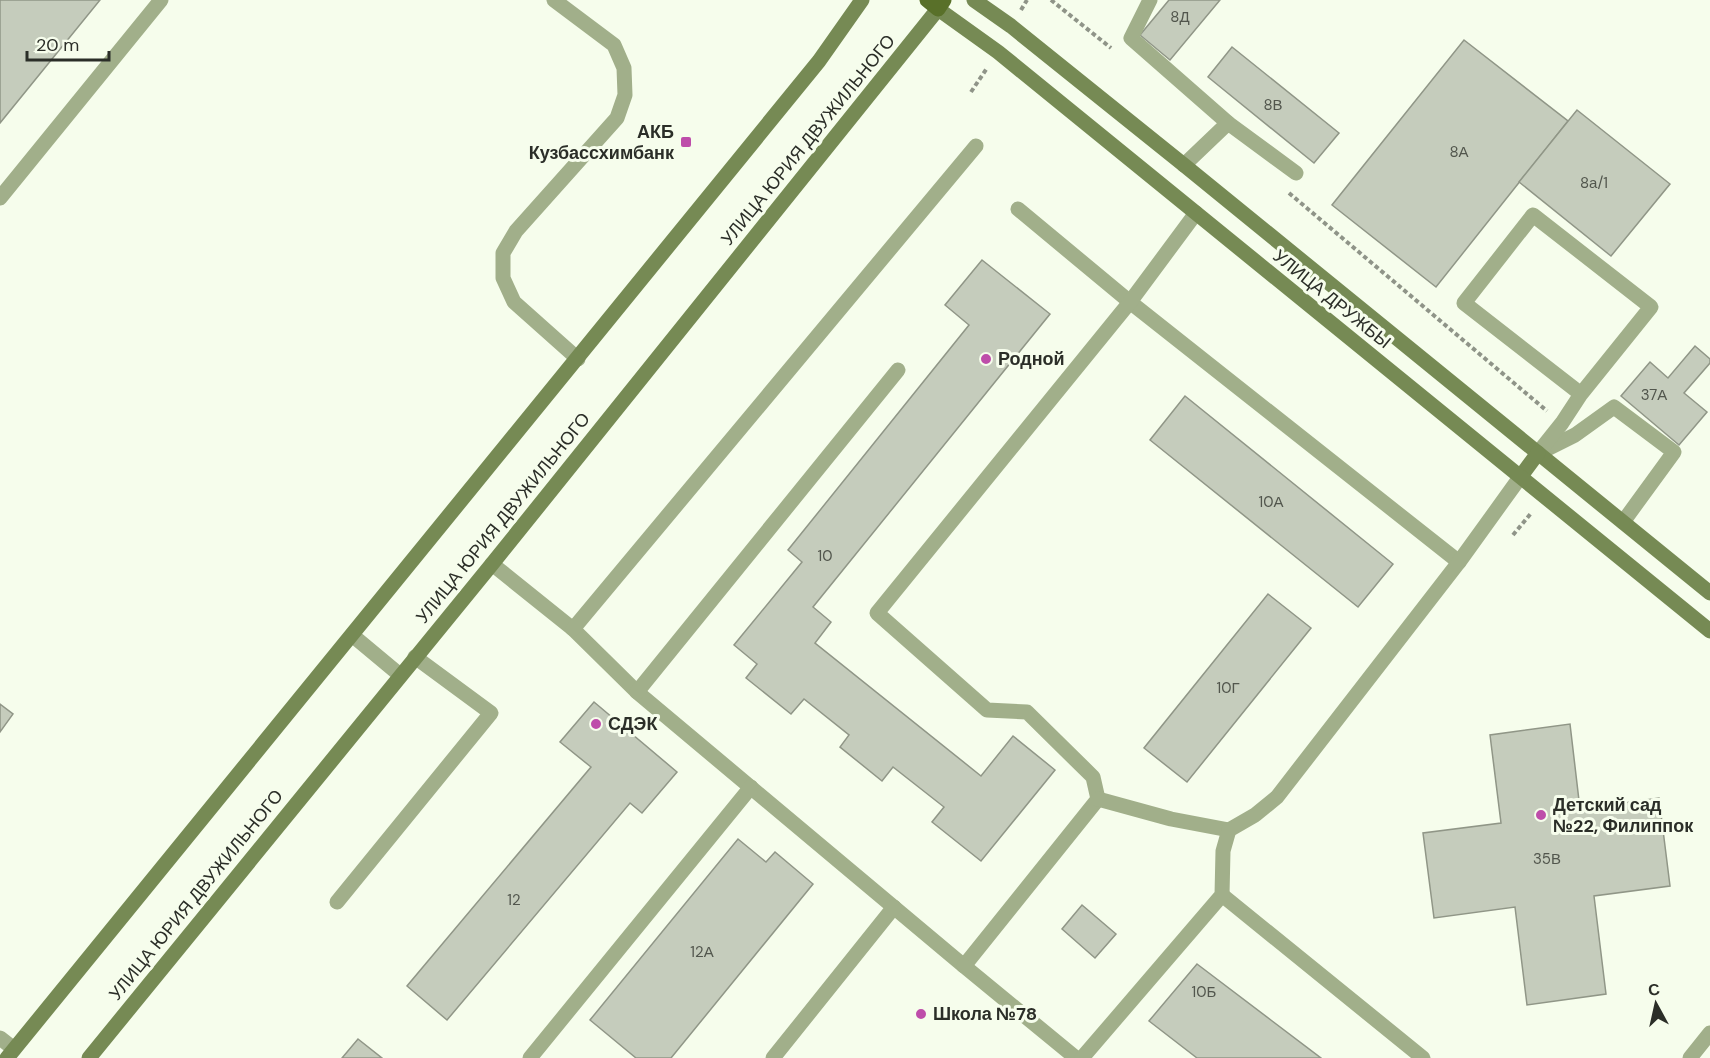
<svg xmlns="http://www.w3.org/2000/svg" width="1710" height="1058" viewBox="0 0 1710 1058" font-family="'DM Sans',sans-serif">
  <style>
    .building { fill: #c5ccbc; stroke: #909687; stroke-width: 1.5 }
    .lines { fill: none; stroke-linecap: round; stroke-linejoin: round }
    .path { stroke: #8f9488; stroke-width: 4; stroke-dasharray: 4.5 3; stroke-linecap: butt }
    .lane { stroke: #a1af8a; stroke-width: 15 }
    .secondary { stroke: #768a54; stroke-width: 15 }
    .primary { stroke: #597029; stroke-width: 15 }
    .poi-dot { fill: #be4daa; stroke: #f6fdec; stroke-width: 2 }
    .labels { text-anchor: middle; stroke-width: 6; stroke-linejoin: round; paint-order: stroke }
    .number-label { font-size: 15px; fill: #52564d }
    .poi-label { font-size: 18px; font-weight: bold; fill: #2b2e28; stroke: #f6fdec; text-anchor: start }
    .street-label { font-size: 18px; fill: #2b2e28; stroke: #f6fdec }
  </style>
  <rect width="100%" height="100%" fill="#f6fdec"/>
  <g class="building">
    <path d="M0 0H100L0 123Z"/>
    <path d="M1169 0H1220L1170 60 1140 35Z"/>
    <path d="M1464 40 1568 121 1436 287 1332 205Z"/>
    <path d="M1232 47 1339 133 1314 163 1208 77Z"/>
    <path d="M1577 110 1670 184 1611 256 1519 182Z"/>
    <path d="M982 260 1050 314 813 607 831 622 815 643 981 776 1013 736 1055 770 981 861 932 822 944 807 893 767 882 781 840 747 849 735 804 699 791 714 746 678 757 664 734 645 802 562 788 550 969 325 945 305Z"/>
    <path d="M1695 346 1710 359V363L1684 393 1707 412 1679 445 1621 396 1650 362 1668 378Z"/>
    <path d="M1185 396 1393 564 1358 607 1150 440Z"/>
    <path d="M1268 594 1311 628 1187 782 1144 748Z"/>
    <path d="M594 702 677 772 642 813 630 803 447 1020 407 986 591 767 560 742Z"/>
    <path d="M0 704 13 714 0 732Z"/>
    <path d="M1570 724 1580 809 1659 798 1670 886 1594 896 1606 994 1527 1005 1515 907 1434 918 1423 833 1501 823 1490 735Z"/>
    <path d="M738 839 766 862 775 852 813 884 671 1058H636L590 1020Z"/>
    <path d="M1082 905 1116 934 1095 958 1062 929Z"/>
    <path d="M1197 964 1321 1058H1197L1149 1021Z"/>
    <path d="M358 1039 382 1058H342Z"/>
  </g>
  <g class="lines">
    <g class="path">
      <path d="M1051 0 1111 48"/>
      <path d="M1021 10 1027 0"/>
      <path d="M971 92 987 68"/>
      <path d="M1289 193 1547 411"/>
      <path d="M1513 535 1532 512"/>
    </g>
    <g class="lane">
      <path d="M554 0 614 45 624 68 625 95 617 118 516 231 503 253V278L514 302 578 359"/>
      <path d="M1150 0 1131 38 1228 123"/>
      <path d="M1184 165 1228 123 1296 173"/>
      <path d="M0 198 161 0"/>
      <path d="M1018 209 1130 302 1459 562"/>
      <path d="M1543 451 1575 435 1614 407 1674 452 1623 522"/>
      <path d="M1538 453 1562 423 1581 394 1651 307 1533 215 1464 303 1581 394"/>
      <path d="M492 564 573 629 637 692 964 966 1098 799 1093 777 1027 712 987 710 877 613 1130 302 1196 213"/>
      <path d="M573 629 976 146"/>
      <path d="M352 635 400 675"/>
      <path d="M637 692 898 370"/>
      <path d="M1098 799 1171 819 1229 830"/>
      <path d="M1222 895 1423 1058"/>
      <path d="M337 902 491 713 415 657"/>
      <path d="M964 966 1076 1058"/>
      <path d="M0 1038 14 1049"/>
      <path d="M530 1058 751 787"/>
      <path d="M773 1058 894 907"/>
      <path d="M1082 1058 1222 895 1223 851 1229 830 1255 815 1277 797 1459 562 1521 476"/>
      <path d="M1690 1058 1710 1033"/>
    </g>
    <g class="secondary">
      <path d="M974 0 1011 26 1184 165 1710 593"/>
      <path d="M1521 476 1538 453"/>
      <path d="M7 1058 819 61 862 0"/>
      <path d="M89 1058 492 564 938 9 998 52 1710 631"/>
    </g>
    <path class="primary" d="M927 0 938 9 944 0"/>
  </g>
  <g class="poi-dot">
    <rect x="680" y="136" width="12" height="12" rx="3"/>
    <circle cx="986" cy="359" r="6"/>
    <circle cx="596" cy="724" r="6"/>
    <circle cx="1541" cy="815" r="6"/>
    <circle cx="921" cy="1014" r="6"/>
  </g>
  <g class="labels">
    <g class="number-label">
      <text x="1180" y="22">8Д</text>
      <text x="1273" y="110">8В</text>
      <text x="1459" y="157">8А</text>
      <text x="1594" y="188">8а/1</text>
      <text x="1654" y="400">37А</text>
      <text x="1271" y="507">10А</text>
      <text x="825" y="561">10</text>
      <text x="1228" y="693">10Г</text>
      <text x="1547" y="864">35В</text>
      <text x="514" y="905">12</text>
      <text x="702" y="957">12А</text>
      <text x="1204" y="997">10Б</text>
    </g>
    <g class="poi-label">
      <text x="674" y="138" text-anchor="end">АКБ<tspan x="674" dy="21">Кузбассхимбанк</tspan></text>
      <text x="998" y="365">Родной</text>
      <text x="608" y="730">СДЭК</text>
      <text x="1553" y="811">Детский сад<tspan x="1553" dy="21">№22, Филиппок</tspan></text>
      <text x="933" y="1020">Школа №78</text>
    </g>
    <g class="street-label">
      <text transform="translate(808 140) rotate(-51)" y="6">УЛИЦА ЮРИЯ ДВУЖИЛЬНОГО</text>
      <text transform="translate(1332 299) rotate(39)" y="6">УЛИЦА ДРУЖБЫ</text>
      <text transform="translate(503 518) rotate(-51)" y="6">УЛИЦА ЮРИЯ ДВУЖИЛЬНОГО</text>
      <text transform="translate(196 895) rotate(-51)" y="6">УЛИЦА ЮРИЯ ДВУЖИЛЬНОГО</text>
    </g>
  </g>
  <g transform="translate(1656 1004) rotate(352)" stroke="#f6fdec" stroke-width="4.5" paint-order="stroke">
  <path d="M0-4.5L10 22L0 15L-10 22Z" fill="#2b2e28"/>
  <text y="-9" font-size="16" font-weight="bold" text-anchor="middle" fill="#2b2e28">С</text>
  </g>
  <path d="M27 51v9h82v-9" fill="none" stroke="#2b2e28" stroke-width="3"/>
  <text x="36" y="51" font-size="18" fill="#2b2e28" stroke="#f6fdec" stroke-width="4.5" paint-order="stroke">20 m</text>
</svg>
